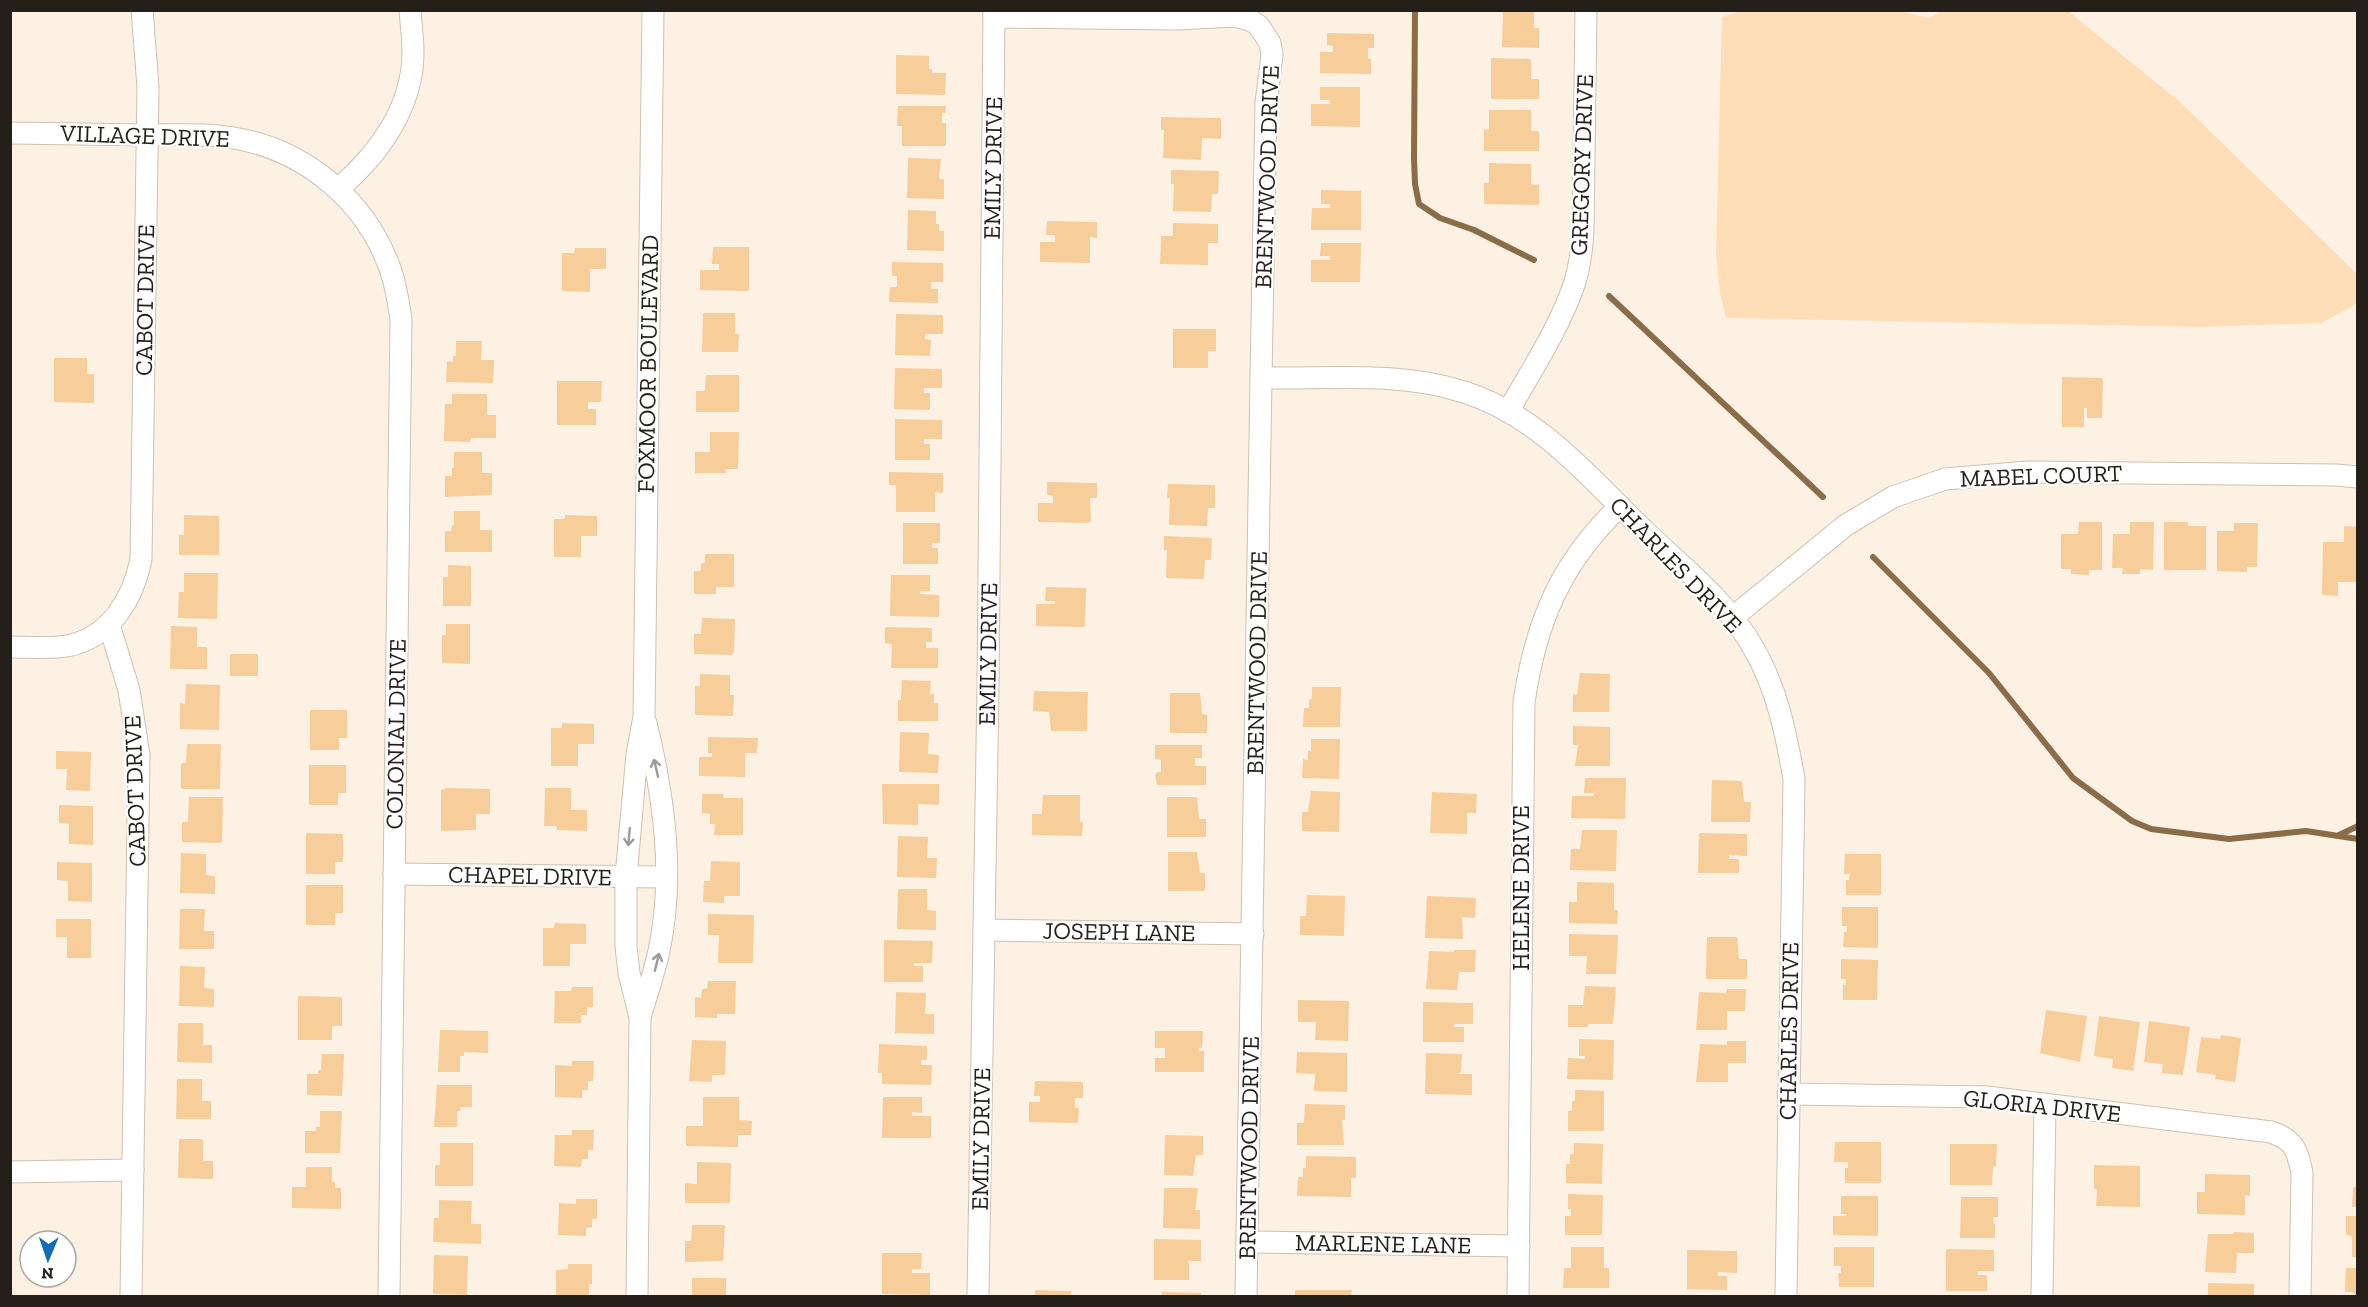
<svg xmlns="http://www.w3.org/2000/svg" width="2368" height="1307" viewBox="0 0 2368 1307" font-family="'Zilla Slab',serif">
  <style>
    .green { fill: #ffddb7 }
    .lines { fill: none; stroke-linecap: round; stroke-linejoin: round }
    .stream { stroke: #8a6c48; stroke-width: 6 }
    .building { fill: #f7cd9a }
    .street-casing { stroke: #cfc0b0; stroke-width: 23 }
    .street { stroke: #fff; stroke-width: 21 }
    .oneway { stroke: #9c9a98 }
    .labels { text-anchor: middle; stroke-width: 4.5; stroke-linejoin: round; paint-order: stroke }
    .street-label { font-size: 24px; fill: #241f19; stroke: #fff }
  </style>
  <rect width="100%" height="100%" fill="#fdf1e3"/>
  <path class="green" d="M1744 10H1898L1929 18 1942 11H2068L2181 103 2357 274 2356 304 2321 323 2201 327 1726 318 1720 293 1716 252 1722 17Z"/>
  <g class="lines">
    <g class="stream">
      <path d="M1415 10 1414 158 1415 184 1419 204 1440 218 1474 230 1534 260"/>
      <path d="M1609 296 1823 497"/>
      <path d="M1873 557 1989 673 2073 778 2132 821 2151 829 2229 839 2306 831 2358 839"/>
      <path d="M2339 835 2358 826"/>
    </g>
  </g>
  <g class="building">
    <path d="M1503 10H1534V28H1539V48L1502 47Z"/>
    <path d="M1327 33 1374 34V48H1368V59L1371 58V74L1320 73V52H1333V46L1327 45Z"/>
    <path d="M896 55 929 56V69H932V73H946L945 95 896 94Z"/>
    <path d="M1491 58 1531 59V79H1539V99H1491Z"/>
    <path d="M1320 87H1360V127L1311 126V104H1330V100H1320Z"/>
    <path d="M898 106H946L945 113H942V123H946V146H902V126H897Z"/>
    <path d="M1489 110H1531V131H1539V151H1484V129L1489 130Z"/>
    <path d="M1161 117 1221 118V139L1202 138 1201 160 1163 158 1164 130H1161Z"/>
    <path d="M908 158 941 159 939 179H944V199L907 198Z"/>
    <path d="M1489 163 1531 164V184L1539 185V205L1484 204V183H1489Z"/>
    <path d="M1171 170 1219 171 1218 194H1212L1211 212 1173 211 1174 184H1171Z"/>
    <path d="M1321 190 1361 191V230H1311L1312 208H1330V204H1321Z"/>
    <path d="M908 210 936 211V224H939V231H944V251L907 250Z"/>
    <path d="M1047 221 1097 222V238L1090 237V263L1040 262V242H1055V235H1046Z"/>
    <path d="M1173 223 1218 224V243H1208V265L1160 264 1161 236H1173Z"/>
    <path d="M1321 243H1361L1360 282H1311V260H1330V256H1320Z"/>
    <path d="M713 247H749V291L700 290V270H719V264H712Z"/>
    <path d="M575 248H606V269H590V292L562 291V253H574Z"/>
    <path d="M892 262 943 263V282H931V289H938V303L889 302 890 287H897V276H892Z"/>
    <path d="M703 313H735V334H739L738 352H702Z"/>
    <path d="M896 314 943 315V334H925V339L931 340 930 356 895 355Z"/>
    <path d="M1173 329H1216V351H1208V368H1173Z"/>
    <path d="M456 341H482L481 360H494L493 383 446 382 447 361 453 362V356H456Z"/>
    <path d="M54 358H87V374H94V403L54 402Z"/>
    <path d="M895 368 942 369V388H924V393H930V410L894 409Z"/>
    <path d="M706 375H739V412H696V391H705Z"/>
    <path d="M2062 377 2103 378 2102 418H2087V408H2084V427H2062Z"/>
    <path d="M557 381H602L601 402H588V409H596V425H557Z"/>
    <path d="M452 394H487V415H496V438H471L470 442 444 441 445 404H452Z"/>
    <path d="M895 419 942 420V439H924V444H930V460H895Z"/>
    <path d="M710 432H739L738 469H726V473H695V452H710Z"/>
    <path d="M454 452H482V473H492V495L445 497V476H452V468H454Z"/>
    <path d="M889 472 943 473V493L935 492V512H896V485H889Z"/>
    <path d="M1047 482 1097 483V498H1090L1091 521 1088 523 1038 522V503H1053V496L1047 495Z"/>
    <path d="M1168 484 1215 485V508H1208L1207 526 1169 525 1170 498H1167Z"/>
    <path d="M454 511H480V530H492V552H445V531H451L452 525H454Z"/>
    <path d="M184 515 219 516V555H179V535H184Z"/>
    <path d="M565 515 597 516V536H581V557H554V519H565Z"/>
    <path d="M2079 522H2102V570H2089V575L2071 574V569H2061V534H2078Z"/>
    <path d="M2130 522H2154L2153 570 2140 569V574H2122L2123 568H2112L2113 534H2130Z"/>
    <path d="M2164 522H2188V526H2206V570H2164Z"/>
    <path d="M903 523H940V543H932V548H938V564H903Z"/>
    <path d="M2234 523H2258L2257 567H2247V572L2217 571V531H2234Z"/>
    <path d="M2344 526 2358 527V582H2338V596L2322 595 2323 542H2344Z"/>
    <path d="M1164 536 1212 538 1211 560H1205L1204 579 1166 578 1167 550H1164Z"/>
    <path d="M705 554H734V587H716V594H694V571H701V563H705Z"/>
    <path d="M448 565 471 566V606H443V577H448Z"/>
    <path d="M184 573H218L217 619 178 618 179 592H184Z"/>
    <path d="M891 575H930V591H920V594L939 595V617L890 616Z"/>
    <path d="M1046 587 1086 588 1085 627 1036 626V604H1055V601H1045Z"/>
    <path d="M702 618 735 619 734 652 732 655 694 654V634H701Z"/>
    <path d="M446 624H470V664L442 663V635H446Z"/>
    <path d="M171 626 197 627V647H207V669H170Z"/>
    <path d="M885 627 932 628V642H926V648H938V668H891L892 644 885 643Z"/>
    <rect x="230" y="654" width="28" height="22"/>
    <path d="M1580 673 1610 674 1609 712H1573V694L1577 695Z"/>
    <path d="M700 674 730 675V695H734L733 716 695 715V686H700Z"/>
    <path d="M902 680 931 681 930 694H934V703H938V721H898V700H901Z"/>
    <path d="M186 684 220 685 219 730 180 729V703L185 704Z"/>
    <path d="M1312 687H1341L1340 727H1303L1304 708H1309V699H1312Z"/>
    <path d="M1034 691 1088 692 1087 731H1051L1049 712 1033 711Z"/>
    <path d="M1170 693H1200L1202 714 1207 715V733H1170Z"/>
    <path d="M310 710H347V738H339V750H310Z"/>
    <path d="M562 723 594 724V744H578V766H551V728H562Z"/>
    <path d="M1573 726 1610 727V766H1575L1578 745H1573Z"/>
    <path d="M900 732 929 733 928 754 939 755 938 773 899 772Z"/>
    <path d="M708 737 758 738 757 753H745V777L699 776V757H712V753H708Z"/>
    <path d="M1311 739H1340L1339 779 1302 778 1303 759 1308 760V751H1311Z"/>
    <path d="M187 744H221L220 789H181V763H186Z"/>
    <path d="M1155 745H1202V758H1195V766H1206V785H1157L1155 775 1158 772H1161V760L1155 759Z"/>
    <path d="M56 751 91 752 90 791 66 790 67 769H56Z"/>
    <path d="M309 765H346V793H338V805H309Z"/>
    <path d="M1585 778H1626L1625 819 1571 818 1572 796H1594V793H1584Z"/>
    <path d="M1712 780 1742 781 1744 802H1751L1750 822H1711Z"/>
    <path d="M882 784H939V805L918 804V825L883 824Z"/>
    <path d="M446 788 490 789V814H476V830L441 831V790Z"/>
    <path d="M545 788H571V810H587V831L557 830V826H544Z"/>
    <path d="M1311 791 1340 792 1339 832 1302 831V812H1308Z"/>
    <path d="M1432 792 1477 794 1476 813H1467V834L1430 833Z"/>
    <path d="M702 794H723V798H743V835H714L715 824H710V814L702 813Z"/>
    <path d="M1043 795H1080V822H1083L1082 836 1032 835V814H1042Z"/>
    <path d="M189 797H223L222 843 182 842V822H188Z"/>
    <path d="M1167 797H1197L1199 819H1206V837H1167Z"/>
    <path d="M59 805 93 806V845L69 844V824L59 823Z"/>
    <path d="M1582 830H1617L1616 871 1570 870 1571 849H1580Z"/>
    <path d="M306 833 343 834V862H335V874H306Z"/>
    <path d="M1699 833 1747 834V856L1729 855V859H1739V873H1698Z"/>
    <path d="M898 836 928 837 927 858H937L936 878 897 877Z"/>
    <path d="M1168 852H1197L1200 873H1205V891H1168Z"/>
    <path d="M181 853 206 854V875L215 876V894L180 893Z"/>
    <path d="M1845 854H1881V895H1846V880H1849L1850 874H1844Z"/>
    <path d="M711 861 740 862V896H724V903L703 902 704 881H710Z"/>
    <path d="M57 862 92 863V902L68 901V881L57 880Z"/>
    <path d="M1577 882 1614 883V910H1618L1617 924 1569 923V902H1577Z"/>
    <path d="M306 885H343V913H335V925H306Z"/>
    <path d="M898 889H927V910L936 911V930L897 929Z"/>
    <path d="M1307 895 1345 896 1344 936 1300 935V916H1306Z"/>
    <path d="M1427 896 1476 898 1475 918 1462 917 1463 939 1425 938Z"/>
    <path d="M1842 907H1878V948L1843 947 1844 932H1847V926H1842Z"/>
    <path d="M180 909H205L204 931H214V949H179Z"/>
    <path d="M708 914 754 915 753 963H718L719 935H708Z"/>
    <path d="M56 919H91V958H67V937H56Z"/>
    <path d="M555 923 586 924V944H570V966H543V928H554Z"/>
    <path d="M1569 934 1618 935 1616 974H1586L1587 956H1569Z"/>
    <path d="M1707 937H1737L1739 959H1747V979H1706Z"/>
    <path d="M884 940 933 941 932 963H914V966H923V982H884Z"/>
    <path d="M1454 950H1476L1475 972H1459L1457 990 1426 989 1429 951 1454 952Z"/>
    <path d="M1841 959 1878 960 1877 1000H1843V985H1846V979H1841Z"/>
    <path d="M180 966 205 967 204 988 214 989V1007L179 1006Z"/>
    <path d="M708 981H736L735 1014H717V1018L695 1017V997L701 998 702 989H707Z"/>
    <path d="M1585 986 1616 987 1613 1024H1588V1027H1568V1005H1583Z"/>
    <path d="M572 987H593V1007H587V1015H581V1023H554L555 991H571Z"/>
    <path d="M1727 989H1746L1745 1011H1727V1030H1696L1699 992 1726 993Z"/>
    <path d="M896 992 926 993 925 1014H934V1034L895 1033Z"/>
    <path d="M298 996 342 997V1026H332V1040H298Z"/>
    <path d="M1298 1000 1349 1001 1348 1041 1315 1040 1316 1022H1298Z"/>
    <path d="M1423 1002 1473 1003V1024H1454V1027H1464V1042H1423Z"/>
    <path d="M2046 1010 2087 1016 2080 1062 2040 1053Z"/>
    <path d="M2099 1016 2140 1022 2133 1071 2112 1068 2113 1059 2094 1056Z"/>
    <path d="M2149 1021 2190 1027 2183 1075 2162 1073 2163 1064 2144 1062Z"/>
    <path d="M178 1023H203V1045H212V1063L177 1062Z"/>
    <path d="M440 1030 488 1031V1053L464 1052V1056H460V1072H438Z"/>
    <path d="M1155 1031H1203L1202 1048H1199V1051H1204V1072H1155V1058H1165V1048H1155Z"/>
    <path d="M2221 1035 2241 1038 2235 1082 2215 1079 2216 1075 2196 1072 2201 1037 2220 1039Z"/>
    <path d="M1579 1039 1614 1040 1613 1080 1567 1079 1568 1058 1585 1059V1056H1579Z"/>
    <path d="M692 1040 726 1041 725 1075H712V1082L689 1081Z"/>
    <path d="M1727 1041H1746V1063H1728V1082H1696L1700 1044 1727 1045Z"/>
    <path d="M879 1044 927 1046V1060H921V1065H932L931 1085 882 1084V1073H878Z"/>
    <path d="M1297 1052 1347 1053V1092L1314 1091 1315 1074 1296 1073Z"/>
    <path d="M1426 1053 1462 1054 1461 1072 1458 1074H1472V1095L1425 1094Z"/>
    <path d="M322 1054H344L342 1096 307 1095V1074H318V1070H321Z"/>
    <path d="M572 1061H594L593 1081H588V1090H582V1098L555 1097V1065L572 1066Z"/>
    <path d="M177 1079H202V1101H211V1119H176Z"/>
    <path d="M1035 1081 1083 1082V1098H1075V1108H1079L1078 1123 1029 1122V1102H1040V1096H1034Z"/>
    <path d="M437 1085H472V1107H461L460 1111H457V1127H434Z"/>
    <path d="M1575 1090 1604 1091V1131H1568V1111H1572V1101H1575Z"/>
    <path d="M703 1097H739V1120L752 1121 751 1135H738V1147L686 1146V1126H703Z"/>
    <path d="M883 1097H922V1113L912 1112V1116H931V1138H882Z"/>
    <path d="M1305 1104 1345 1105V1120H1342L1344 1145H1297V1123H1304Z"/>
    <path d="M320 1111H342L340 1153H305V1131H316V1127H320Z"/>
    <path d="M572 1130H594L593 1150H588V1159H582L581 1167 554 1166 555 1135H572Z"/>
    <path d="M1165 1135 1203 1136V1155H1196L1193 1176 1164 1175Z"/>
    <path d="M179 1139H203V1161H213V1179L178 1178Z"/>
    <path d="M1835 1142H1881V1183H1845V1168H1848V1162H1834Z"/>
    <path d="M440 1143H473V1186H435V1165H440Z"/>
    <path d="M1574 1143 1603 1144 1602 1184 1566 1183V1164H1570V1154H1574Z"/>
    <path d="M1950 1144H1997L1996 1167 1993 1166 1992 1185H1950Z"/>
    <path d="M1306 1156 1356 1157V1178H1351V1197L1297 1196 1298 1177H1303V1168H1306Z"/>
    <path d="M697 1162 731 1163 730 1203H685V1183L697 1184Z"/>
    <path d="M2094 1165 2140 1166V1207L2096 1206 2097 1189H2094Z"/>
    <path d="M306 1167H332V1182H335V1188H341V1209L292 1208V1187H306Z"/>
    <path d="M2205 1174 2250 1175V1196L2245 1195V1215L2197 1214V1192H2205Z"/>
    <path d="M2353 1187H2358V1207H2352Z"/>
    <path d="M1164 1188H1198L1195 1210H1200V1229L1163 1228Z"/>
    <path d="M1568 1194 1603 1195 1602 1235H1565V1216H1571V1209H1568Z"/>
    <path d="M1841 1196H1878V1236L1833 1235V1216H1846V1214H1841Z"/>
    <path d="M1961 1197H1998V1217H1993V1223L1995 1224V1238H1960Z"/>
    <path d="M576 1199H597V1219H592V1227L586 1228V1236L558 1235 559 1203 576 1204Z"/>
    <path d="M439 1200 472 1201 471 1224H481V1244L433 1242 434 1218H439Z"/>
    <path d="M2346 1216H2358V1257H2352V1236L2346 1235Z"/>
    <path d="M692 1225H725L723 1261 685 1262V1241H691Z"/>
    <path d="M2234 1232 2254 1233V1253H2237L2236 1273 2205 1272 2208 1234H2234Z"/>
    <path d="M1154 1239 1201 1240V1261H1187L1189 1263V1280H1154Z"/>
    <path d="M1571 1247H1604V1268H1609V1288H1563L1564 1268H1571Z"/>
    <path d="M1834 1247H1874V1287H1839L1838 1273H1841V1266H1834Z"/>
    <path d="M1946 1249 1994 1250V1271H1978V1275H1987V1291H1946Z"/>
    <path d="M1687 1250 1737 1251V1273L1718 1272V1276H1727V1290L1687 1289Z"/>
    <path d="M882 1253H922L921 1269H912V1273H930V1295L882 1294Z"/>
    <path d="M434 1255 468 1256 467 1295 433 1294Z"/>
    <path d="M568 1264H592V1284H589V1296H556V1270L568 1269Z"/>
    <path d="M2346 1268H2358V1296H2354V1292H2345Z"/>
    <rect x="692" y="1278" width="34" height="18"/>
    <path d="M2208 1283 2254 1284V1296H2208Z"/>
    <path d="M1035 1290 1071 1291V1296H1035Z"/>
    <path d="M1295 1290H1352L1351 1296H1295Z"/>
    <path d="M1162 1292 1201 1293V1296H1162Z"/>
  </g>
  <g class="lines">
    <defs>
      <g id="street">
        <path d="M994 17 1177 19 1235 16 1252 21 1259 26 1270 43 1272 55 1266 103 1261 378 1246 1296"/>
        <path d="M10 133C56 134 102 134 148 135 178 135 209 133 239 139 307 152 365 201 389 266 396 283 398 301 401 319L389 1296"/>
        <path d="M338 189C378 155 413 108 413 52 413 38 411 24 410 10"/>
        <path d="M1261 378C1328 379 1399 371 1464 392 1541 416 1593 482 1649 535 1686 570 1729 604 1754 649 1777 689 1786 733 1794 779L1786 1296"/>
        <path d="M1509 410C1532 369 1560 327 1575 282 1580 265 1582 248 1583 231L1586 10"/>
        <path d="M1732 618 1846 525 1893 497 1945 479 2028 472 2336 475 2358 477"/>
        <path d="M109 624 129 690 139 755 131 1296"/>
        <path d="M10 647C29 647 49 649 67 646 110 638 133 599 141 559L148 87 142 10"/>
        <path d="M394 874 666 877"/>
        <path d="M984 930 1253 934"/>
        <path d="M640 1017C647 995 654 973 659 951 675 876 664 797 646 723"/>
        <path d="M1788 1094 1987 1097 2271 1132C2295 1140 2297 1150 2302 1173L2300 1296"/>
        <path d="M10 1172 133 1170"/>
        <path d="M1247 1242 1519 1246"/>
        <path d="M637 1296 640 1018 629 973 626 947V877L637 754 644 717 653 10"/>
        <path d="M978 1296 988 687 994 10"/>
        <path d="M1518 1296 1524 702C1536 622 1560 564 1619 507"/>
        <path d="M2042 1296 2045 1104"/>
      </g>
    </defs>
    <use href="#street" class="street-casing"/>
    <use href="#street" class="street"/>
  </g>
  <defs><path id="oneway-shaft" d="M-6 0H5M1.5-3L5.5 0L1.5 3" fill="none" stroke-width="1.6" stroke-linecap="round" stroke-linejoin="round" transform="scale(1.5)"/></defs>
  <g class="oneway">
    <use href="#oneway-shaft" transform="translate(656 768) rotate(-103)"/>
    <use href="#oneway-shaft" transform="translate(629 837) rotate(95)"/>
    <use href="#oneway-shaft" transform="translate(657 962) rotate(-76)"/>
  </g>
  <g class="labels">
    <g class="street-label">
      <text transform="translate(145 136) rotate(2)" y="8">VILLAGE DRIVE</text>
      <text transform="translate(1582 165) rotate(-88)" y="8">GREGORY DRIVE</text>
      <text transform="translate(993 168) rotate(-89)" y="8">EMILY DRIVE</text>
      <text transform="translate(1267 177) rotate(-88)" y="8">BRENTWOOD DRIVE</text>
      <text transform="translate(145 300) rotate(-89)" y="8">CABOT DRIVE</text>
      <text transform="translate(648 364) rotate(-89)" y="8">FOXMOOR BOULEVARD</text>
      <text transform="translate(2041 476) rotate(-2)" y="8">MABEL COURT</text>
      <text transform="translate(1676 565) rotate(46)" y="8">CHARLES DRIVE</text>
      <text transform="translate(988 654) rotate(-89)" y="8">EMILY DRIVE</text>
      <text transform="translate(1257 663) rotate(-89)" y="8">BRENTWOOD DRIVE</text>
      <text transform="translate(396 734) rotate(-89)" y="8">COLONIAL DRIVE</text>
      <text transform="translate(135 791) rotate(-92)" y="8">CABOT DRIVE</text>
      <text transform="translate(530 876) rotate(1)" y="8">CHAPEL DRIVE</text>
      <text transform="translate(1521 888) rotate(-90)" y="8">HELENE DRIVE</text>
      <text transform="translate(1119 932) rotate(1)" y="8">JOSEPH LANE</text>
      <text transform="translate(1789 1031) rotate(-89)" y="8">CHARLES DRIVE</text>
      <text transform="translate(2042 1106) rotate(6)" y="8">GLORIA DRIVE</text>
      <text transform="translate(981 1139) rotate(-89)" y="8">EMILY DRIVE</text>
      <text transform="translate(1249 1148) rotate(-89)" y="8">BRENTWOOD DRIVE</text>
      <text transform="translate(1383 1244) rotate(1)" y="8">MARLENE LANE</text>
    </g>
  </g>
  <rect width="2368" height="1307" fill="none" stroke="#241f19" stroke-width="24"/>
  <g transform="translate(48 1259) rotate(182)"><circle r="28" fill="#ffffff" stroke="#a7a5a3" stroke-width="1.5"/>
  <path d="M0-4.5L10 22L0 15L-10 22Z" fill="#136cb9"/>
  <text y="-9" font-size="16" font-weight="bold" text-anchor="middle" fill="#241f19">N</text>
  </g>
</svg>
